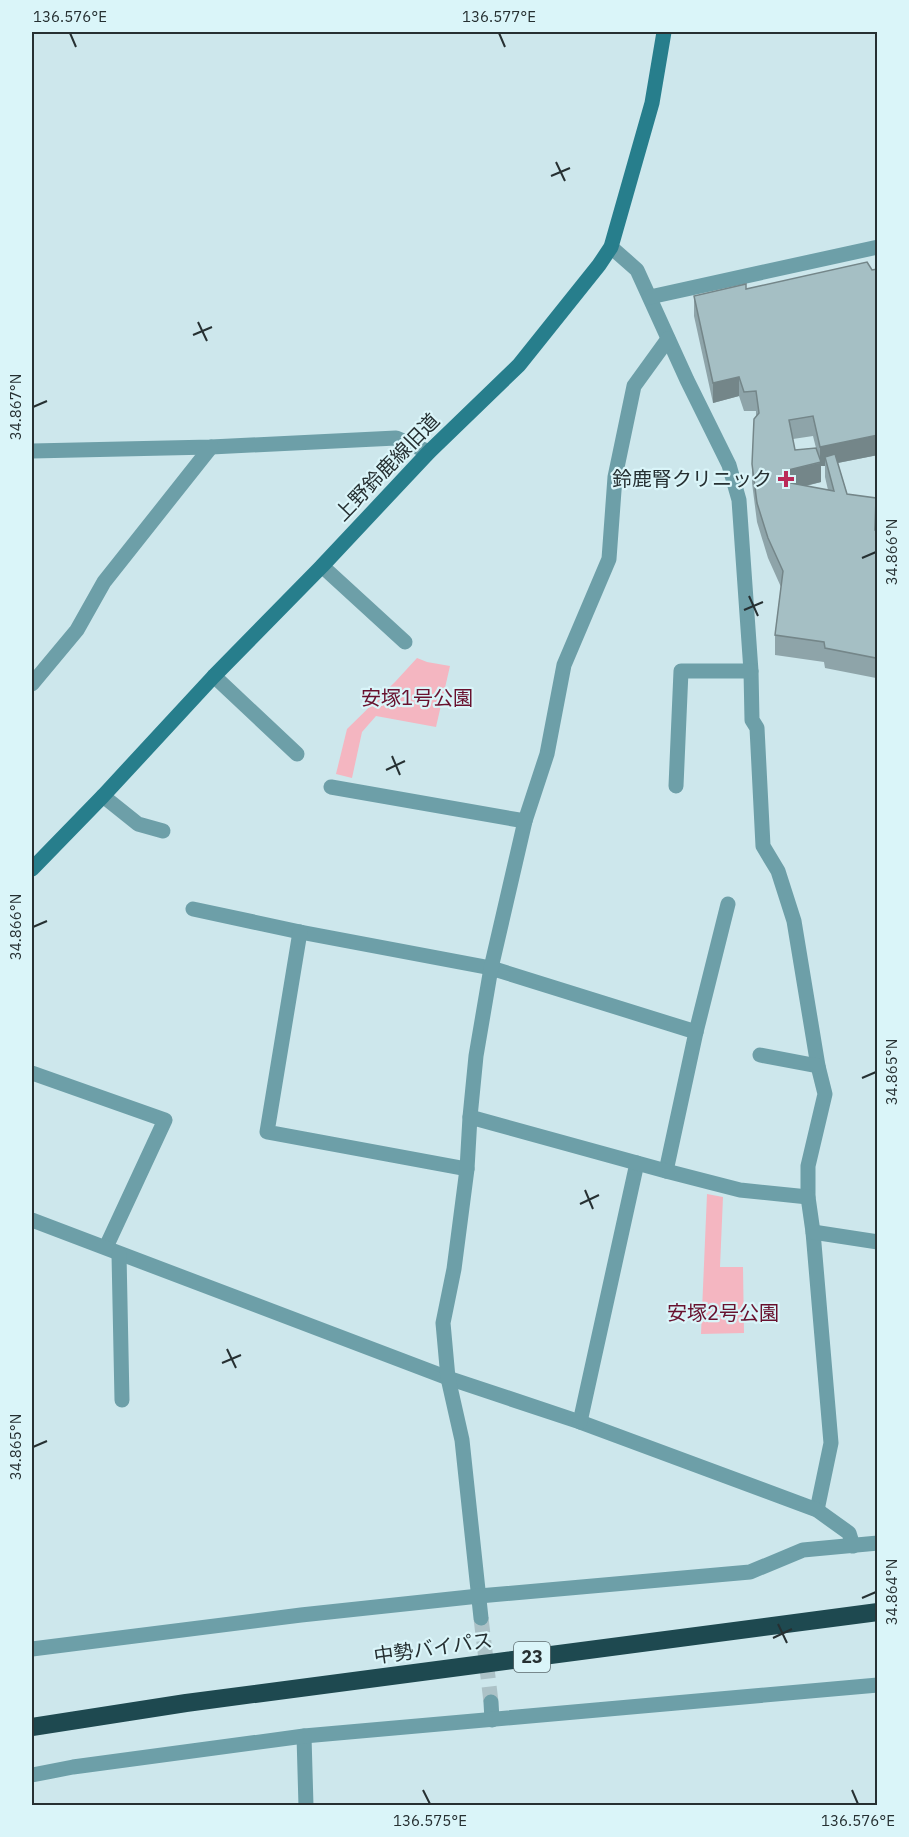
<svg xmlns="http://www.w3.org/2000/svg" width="909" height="1837" viewBox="0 0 909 1837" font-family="'IBM Plex Sans','Noto Sans JP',sans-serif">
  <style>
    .park { fill: #f4b6c1 }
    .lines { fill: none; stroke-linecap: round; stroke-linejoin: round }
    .street-tunnel { stroke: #acc2c7; stroke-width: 15; stroke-dasharray: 15 8; stroke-linecap: butt }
    .street { stroke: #6d9fa8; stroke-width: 15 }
    .secondary { stroke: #277e8c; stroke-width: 15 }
    .highway { stroke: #1e4950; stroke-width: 18 }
    .wall { fill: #8ea4a9; fill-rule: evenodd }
    .shaded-wall { fill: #748689 }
    .building { fill: #a5bfc4; stroke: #748689; stroke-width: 1.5 }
    .ticks { fill: none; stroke: #263032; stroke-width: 2 }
    .poi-dot { fill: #ba2b59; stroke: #daf5f9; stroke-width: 2 }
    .labels { text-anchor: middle; stroke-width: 4.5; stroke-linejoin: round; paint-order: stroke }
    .shield { fill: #daf5f9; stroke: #5c6b6e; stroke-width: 1.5 }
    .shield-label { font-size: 18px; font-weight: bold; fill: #263032 }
    .street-label { font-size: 20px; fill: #263032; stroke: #daf5f9 }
    .poi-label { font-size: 20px; fill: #263032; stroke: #daf5f9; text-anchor: end }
    .park-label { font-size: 20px; fill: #68112e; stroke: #daf5f9 }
    .neatline { fill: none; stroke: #263032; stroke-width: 2 }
    .ticks-label { font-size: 15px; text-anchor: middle; fill: #263032 }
  </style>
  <rect width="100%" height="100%" fill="#cde7ec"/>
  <g class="park">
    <path d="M417 658 427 662 450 666 436 727 376 716 362 732 352 778 336 774 347 729 395 682Z"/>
    <path d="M707 1194 723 1197 720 1267H743L744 1333 701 1334Z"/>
  </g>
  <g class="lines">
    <path class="street-tunnel" d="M481 1618 491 1702"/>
    <g class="street">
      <path d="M611 247 637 270 687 380 729 465 739 500 751 671 752 720 757 728 763 846 778 871 794 921 818 1066 825 1094 808 1166V1197L813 1232 831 1443 817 1510"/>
      <path d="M650 297 878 247"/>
      <path d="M32 451 211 447 396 438 429 452"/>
      <path d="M322 566 405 642"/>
      <path d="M214 676 297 754"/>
      <path d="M32 684 77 630 104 582 211 447"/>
      <path d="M676 786 681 671H751"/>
      <path d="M331 787 525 821"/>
      <path d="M103 796 138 824 163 831"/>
      <path d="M193 909 300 932 491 968 696 1032"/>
      <path d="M300 932 267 1132 467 1169"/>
      <path d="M760 1055 818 1066"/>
      <path d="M32 1073 165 1120 106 1247"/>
      <path d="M470 1117 476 1056 491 968 525 821 547 754 564 665 609 559 615 477 634 386 668 339"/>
      <path d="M666 1171 696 1032 728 904"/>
      <path d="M32 1220 448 1378 580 1422 817 1510 849 1533 853 1546"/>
      <path d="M813 1232 878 1242"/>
      <path d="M119 1254 122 1400"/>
      <path d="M580 1422 637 1163"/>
      <path d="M481 1618 462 1440 448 1378 443 1323 454 1269 467 1169 470 1117 666 1171 740 1190 808 1197"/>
      <path d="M32 1649 301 1615 479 1596 750 1572 803 1550 878 1543"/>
      <path d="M491 1702 492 1720"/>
      <path d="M304 1736 306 1806"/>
      <path d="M32 1775 73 1767 304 1736 878 1685"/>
    </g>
    <path class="secondary" d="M32 869 103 796 214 676 322 566 429 452 519 365 599 265 611 247 652 103 664 32"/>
    <path class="highway" d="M32 1727 186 1703 878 1612"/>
  </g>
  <path class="wall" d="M878 269V455L838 463 847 494 876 518V530H878L876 678 825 668 824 662 775 655V635L781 587 768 558 757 522 752 483V464L756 416V411H744L739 396 713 403 694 316V296L746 289ZM813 436 816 448 795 450 793 439ZM821 466H825V477L828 490 806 486 821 482Z"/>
  <g class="shaded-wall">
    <path d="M739 377V396L713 403V383Z"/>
    <path d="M878 435V455L827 465 825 457V466H821V482L788 490V470L820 463V447Z"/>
    <path d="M878 645V665L876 678V658Z"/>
  </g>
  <path class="building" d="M867 262 872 270 878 269V435L820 447 813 416 789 420 795 450 816 448 821 462 788 470 791 483 834 491 825 457 835 454 847 494 876 498 875 530H878V645L876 658 825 648 824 642 775 635 783 571 768 538 757 503 752 464 754 419 759 413 756 391 744 392 739 377 713 383 694 296 746 284V289Z"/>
  <path class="ticks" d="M70 33 76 47M499 33 505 47M556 162 565 181M551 176 570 168M198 322 207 341M193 335 212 327M33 407 47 401M862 558 876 552M749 596 758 616M744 610 763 602M392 756 400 775M386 770 405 761M33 927 47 921M862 1078 876 1072M585 1190 593 1209M580 1204 599 1195M227 1349 236 1368M222 1363 241 1355M33 1447 47 1441M862 1598 876 1592M778 1624 787 1643M773 1638 792 1629M423 1790 430 1804M852 1790 858 1804"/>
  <path class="poi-dot" d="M783 470h6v6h6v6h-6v6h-6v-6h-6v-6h6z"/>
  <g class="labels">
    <rect class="shield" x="514" y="1642" width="36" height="30" rx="4.5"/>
    <g class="shield-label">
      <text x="532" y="1663">23</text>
    </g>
    <g class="street-label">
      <text transform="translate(387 467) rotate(-46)" y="7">上野鈴鹿線旧道</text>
      <text transform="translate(433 1648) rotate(-8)" y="7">中勢バイパス</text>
    </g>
    <g class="poi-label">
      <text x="772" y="486">鈴鹿腎クリニック</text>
    </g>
    <g class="park-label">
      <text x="417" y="705">安塚1号公園</text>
      <text x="723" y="1320">安塚2号公園</text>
    </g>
  </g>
  <rect width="909" height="1837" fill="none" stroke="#daf5f9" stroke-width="66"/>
  <rect x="33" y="33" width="843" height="1771" class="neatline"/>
  <g class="ticks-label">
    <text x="70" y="22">136.576°E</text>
    <text x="499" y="22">136.577°E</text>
    <text transform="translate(16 407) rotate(-90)" y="5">34.867°N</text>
    <text transform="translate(892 552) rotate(-90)" y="5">34.866°N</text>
    <text transform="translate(16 927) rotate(-90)" y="5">34.866°N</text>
    <text transform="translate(892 1072) rotate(-90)" y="5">34.865°N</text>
    <text transform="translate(16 1447) rotate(-90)" y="5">34.865°N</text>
    <text transform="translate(892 1592) rotate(-90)" y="5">34.864°N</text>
    <text x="430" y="1826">136.575°E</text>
    <text x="858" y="1826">136.576°E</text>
  </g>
</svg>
